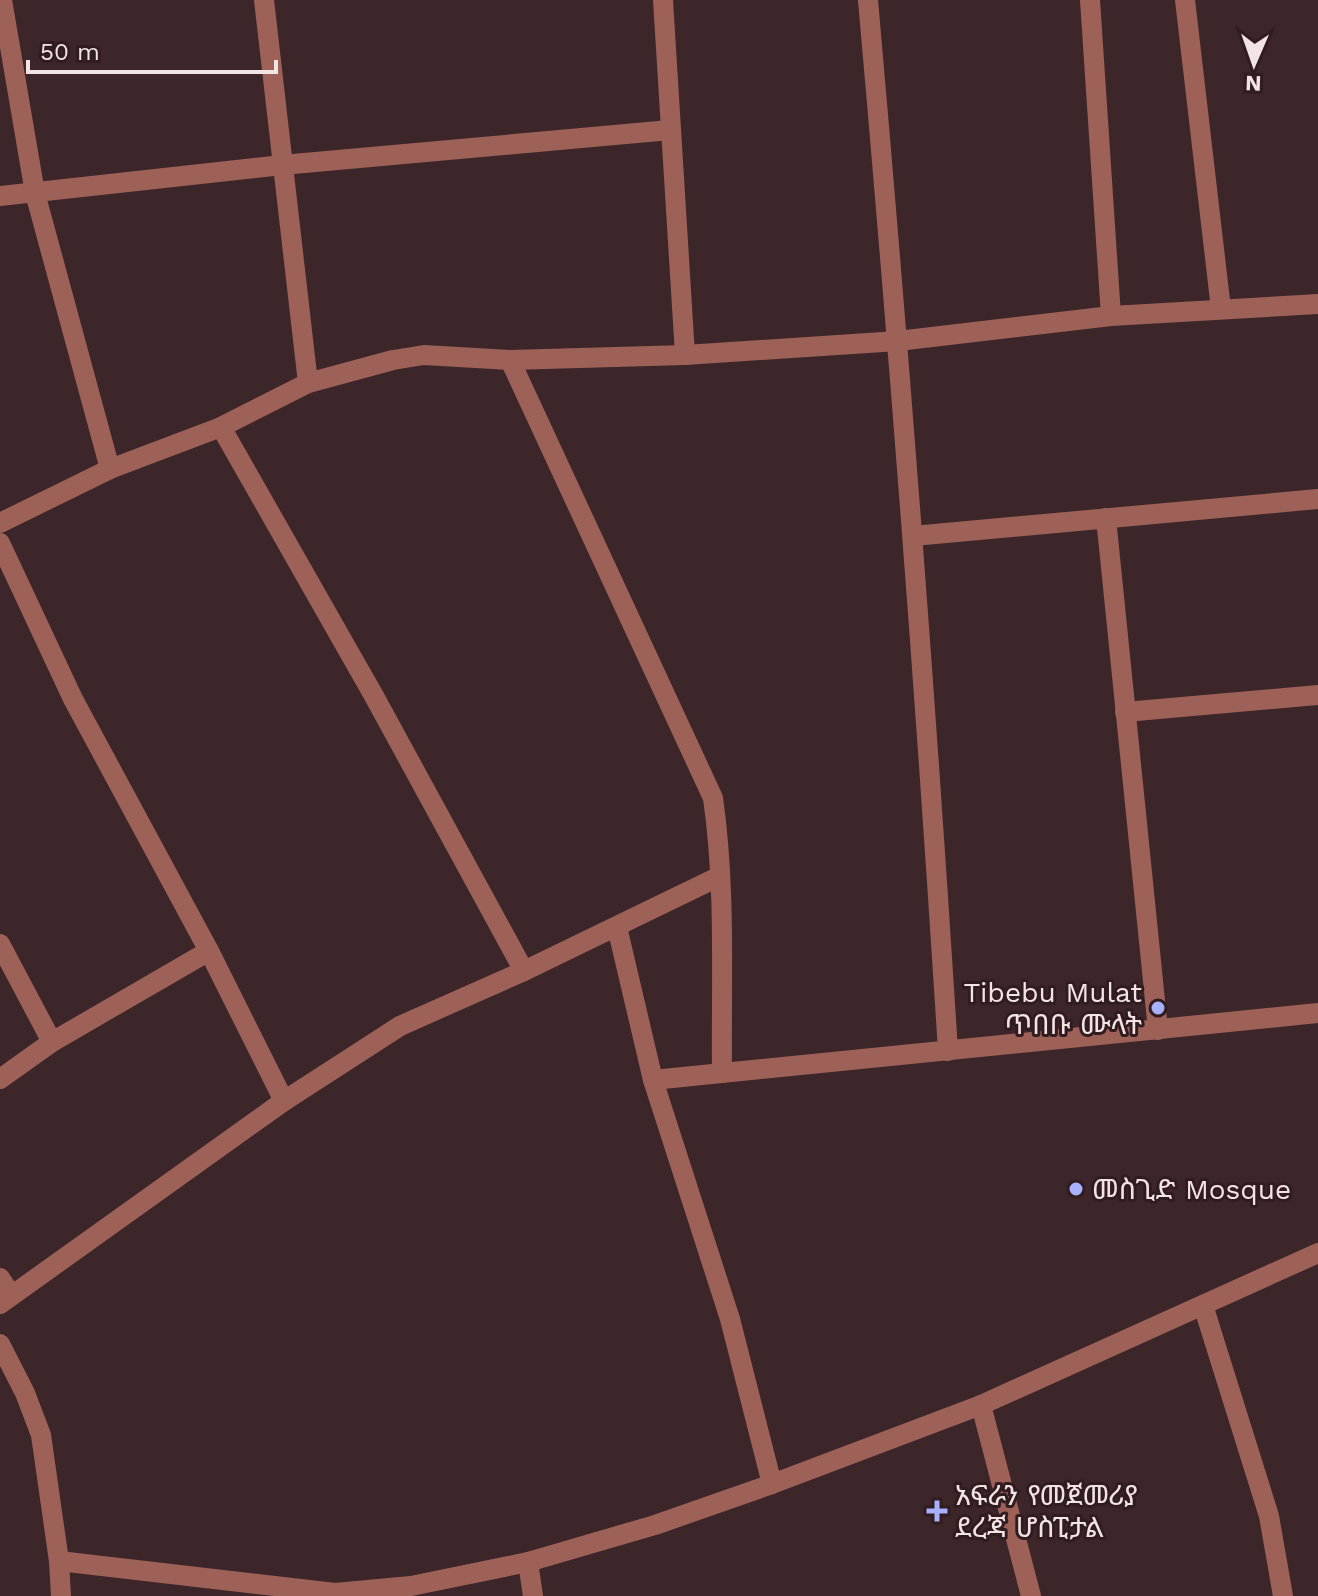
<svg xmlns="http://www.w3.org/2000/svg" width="1318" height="1596" viewBox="0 0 1318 1596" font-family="'Work Sans','Noto Sans Ethiopic',sans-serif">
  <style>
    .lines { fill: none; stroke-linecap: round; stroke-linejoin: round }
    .minor { stroke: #9d6158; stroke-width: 20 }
    .poi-dot { fill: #a7b1fc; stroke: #311c1f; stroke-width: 3 }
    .labels { text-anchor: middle; stroke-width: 6; stroke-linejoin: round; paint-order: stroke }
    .poi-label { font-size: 28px; fill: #f2e3e4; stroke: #311c1f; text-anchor: start }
  </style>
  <rect width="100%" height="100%" fill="#3c2629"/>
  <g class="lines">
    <g class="minor">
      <path d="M2 0 35 193 110 469"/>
      <path d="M264 0 308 383"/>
      <path d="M663 0 685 355"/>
      <path d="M868 0C899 350 926 700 948 1051"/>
      <path d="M1090 0 1111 316"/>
      <path d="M1185 0 1221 309"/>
      <path d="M0 196 282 165 670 130"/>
      <path d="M510 360 713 798C726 888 721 982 722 1073"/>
      <path d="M221 427 374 696 524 971"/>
      <path d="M1106 518 1158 1030"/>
      <path d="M0 523 110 469 221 427 308 383 393 360 424 355 510 360 685 355 898 341 1111 316 1318 304"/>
      <path d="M913 536 1318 499"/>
      <path d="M0 543 73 699 209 951 284 1101"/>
      <path d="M1125 712 1318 695"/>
      <path d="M617 927 653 1080 730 1319 772 1484"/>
      <path d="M0 944 52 1042"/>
      <path d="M0 1079 52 1042 209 951"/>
      <path d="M653 1080 1318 1013"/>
      <path d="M0 1278 11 1295"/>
      <path d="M0 1304 284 1101 400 1026 524 971 720 876"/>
      <path d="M1203 1305 1269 1516 1283 1596"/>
      <path d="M0 1344 25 1393 41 1435 59 1561 61 1596"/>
      <path d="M981 1405 1031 1596"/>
      <path d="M59 1561 335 1593 411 1586 528 1562 655 1525 772 1484 981 1405 1318 1253"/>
      <path d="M528 1562 533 1596"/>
    </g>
  </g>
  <g class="poi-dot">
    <circle cx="1158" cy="1008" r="8"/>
    <circle cx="1076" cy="1189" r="8"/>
    <path d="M933 1499h8v8h8v8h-8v8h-8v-8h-8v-8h8z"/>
  </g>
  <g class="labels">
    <g class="poi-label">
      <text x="1142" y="1002" text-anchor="end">Tibebu Mulat<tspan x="1142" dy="32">ጥበቡ ሙላት</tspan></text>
      <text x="1092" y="1199">መስጊድ Mosque</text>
      <text x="955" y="1505">አፍራን የመጀመሪያ<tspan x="955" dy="32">ደረጃ ሆስፒታል</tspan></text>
    </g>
  </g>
  <g transform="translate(1254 64) rotate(182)" stroke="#311c1f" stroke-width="6" paint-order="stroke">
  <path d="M0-6L14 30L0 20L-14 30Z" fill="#f2e3e4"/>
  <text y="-12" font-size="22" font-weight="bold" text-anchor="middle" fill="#f2e3e4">N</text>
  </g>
  <path d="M28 60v12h248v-12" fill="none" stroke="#f2e3e4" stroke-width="4"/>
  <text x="40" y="60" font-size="24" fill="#f2e3e4" stroke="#311c1f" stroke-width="6" paint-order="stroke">50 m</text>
</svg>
